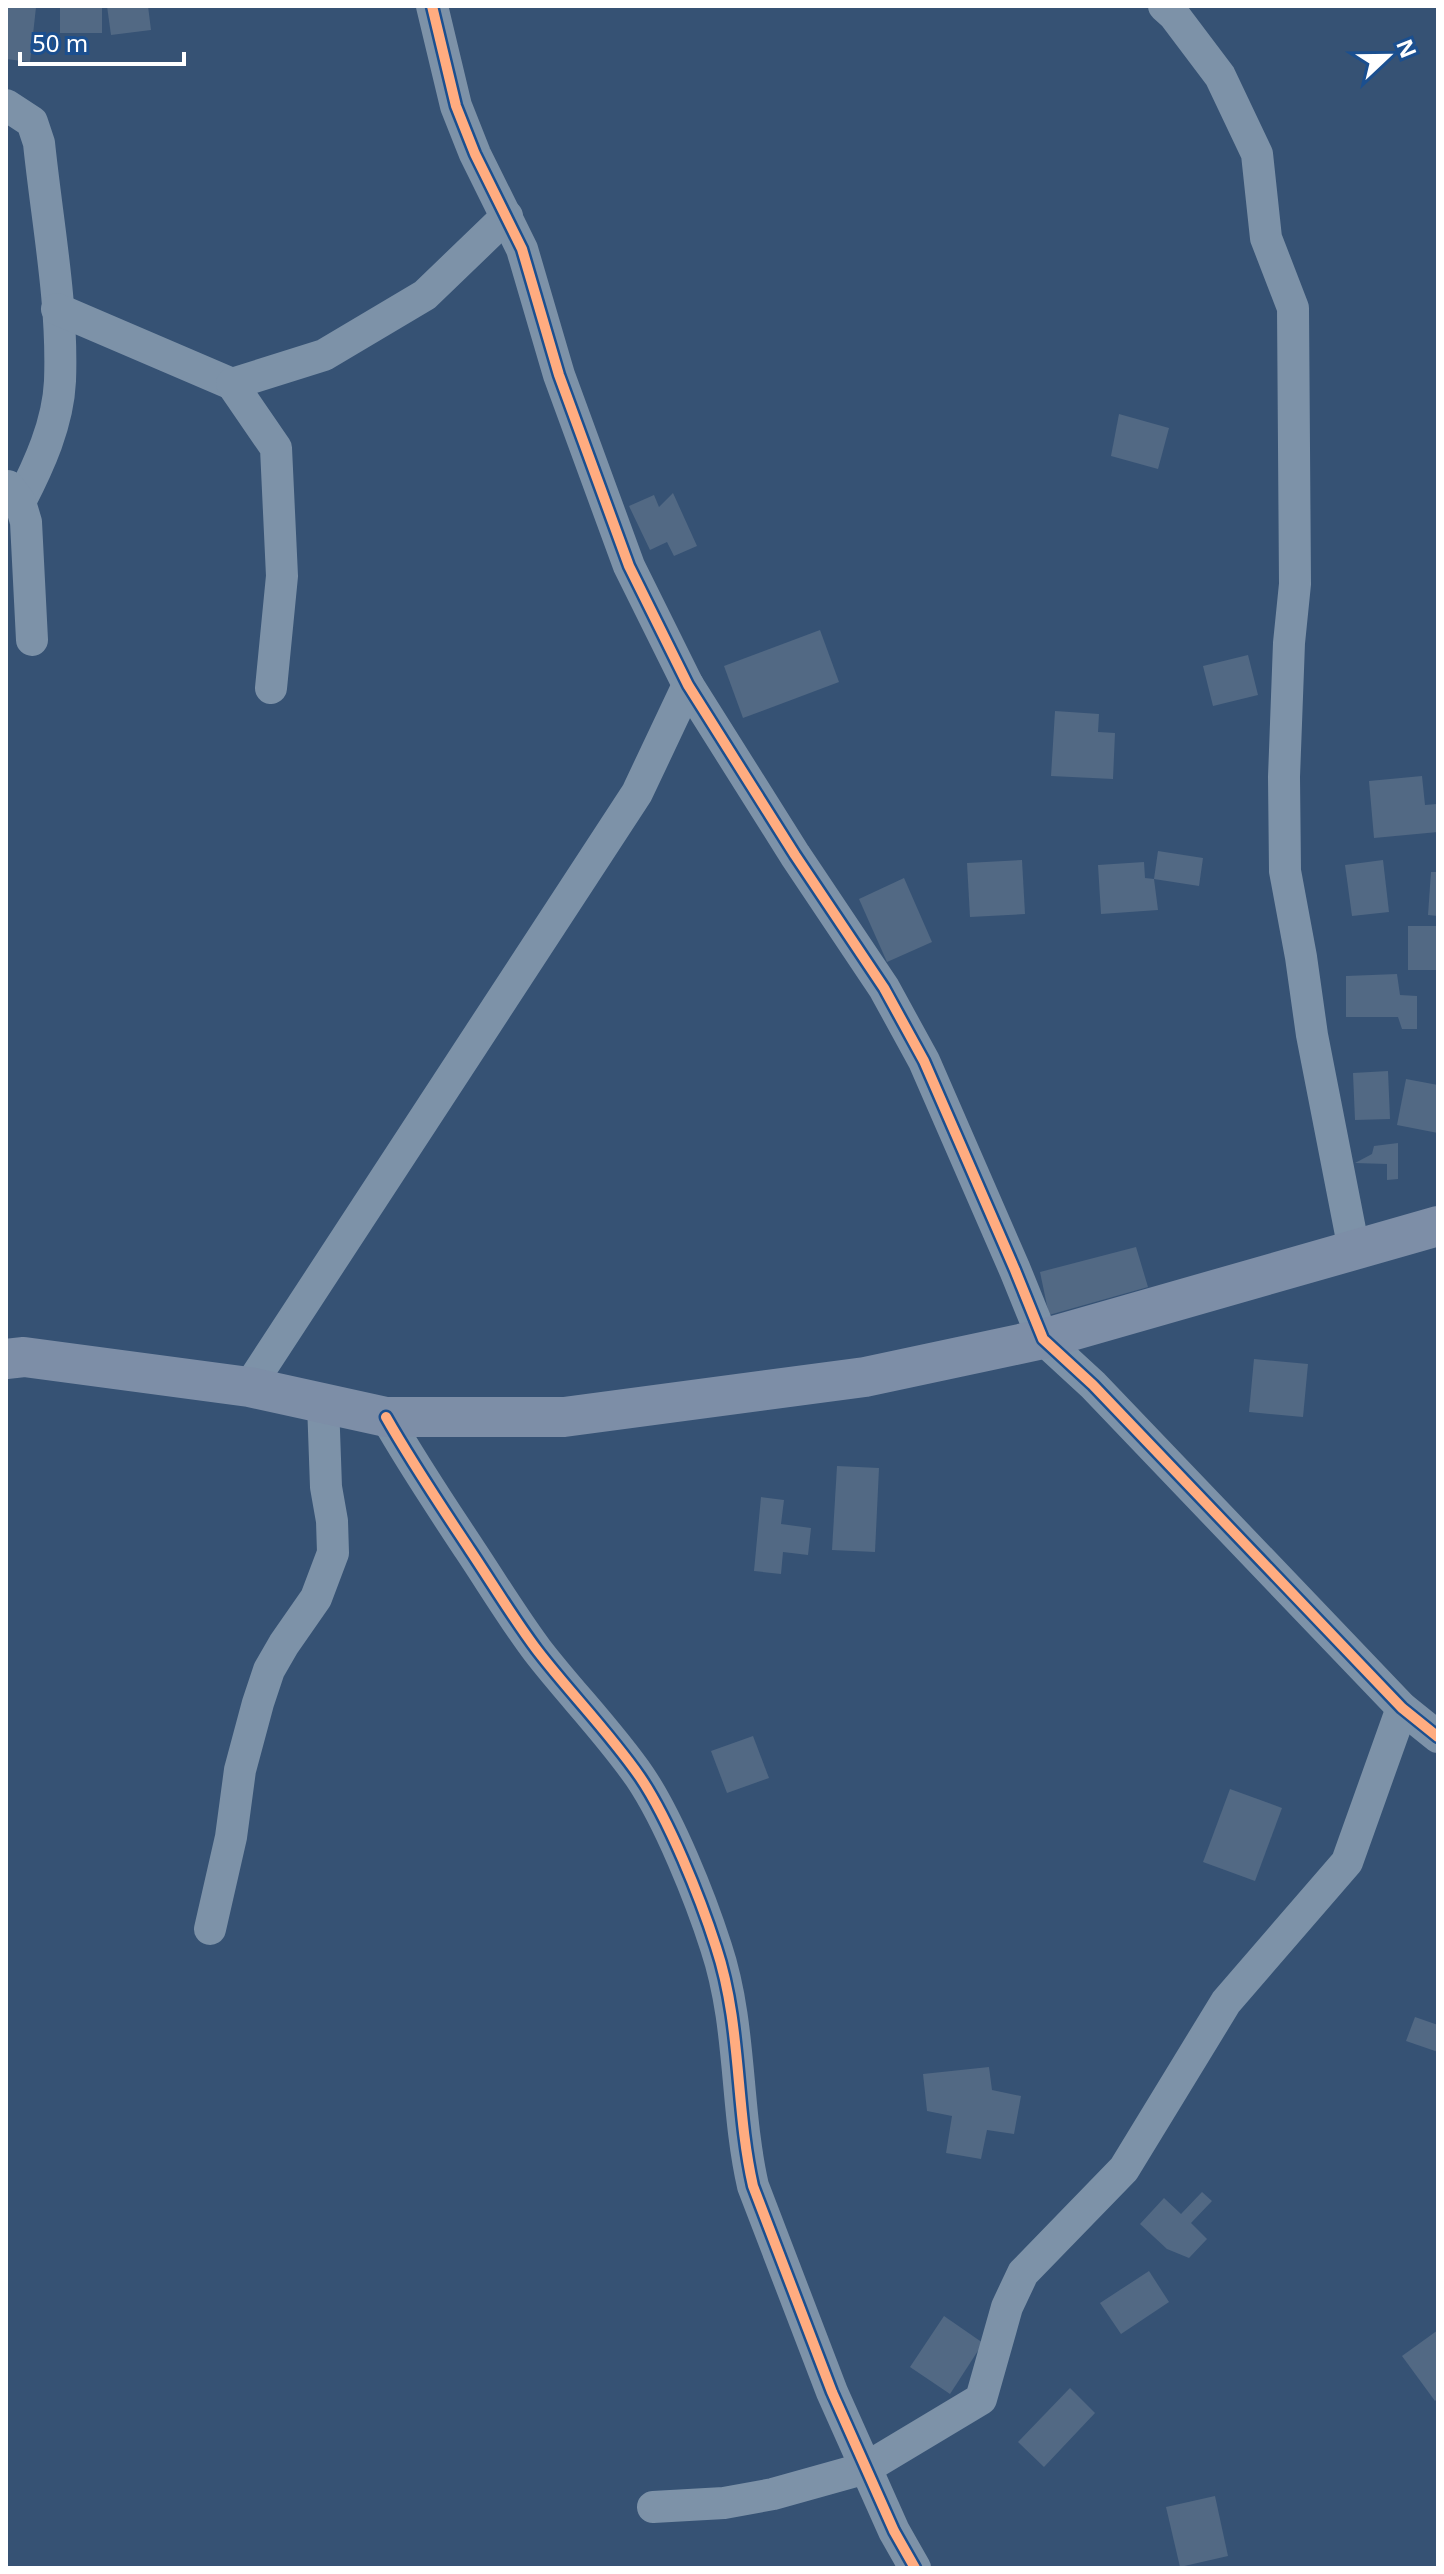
<svg xmlns="http://www.w3.org/2000/svg" width="1444" height="2574" viewBox="0 0 1444 2574" font-family="'Noto Sans',sans-serif">
  <style>
    .building { fill: #526984 }
    .lines { fill: none; stroke-linecap: round; stroke-linejoin: round }
    .minor { stroke: #7d92a8; stroke-width: 32 }
    .major { stroke: #7d8ea7; stroke-width: 40 }
    .cycleway-casing { stroke: #1b4f8f; stroke-width: 15 }
    .cycleway { stroke: #ffac80; stroke-width: 10 }
  </style>
  <rect width="100%" height="100%" fill="#365274"/>
  <g class="building">
    <path d="M6 6 36 7 30 62 6 59Z"/>
    <path d="M107 6H148L151 30 111 35Z"/>
    <rect x="60" y="7" width="42" height="26"/>
    <path d="M1119 414 1169 428 1158 469 1111 456Z"/>
    <path d="M673 493 697 546 674 556 667 542 650 550 629 506 654 495 659 507Z"/>
    <path d="M820 630 839 682 743 718 724 666Z"/>
    <path d="M1248 655 1258 695 1213 706 1203 666Z"/>
    <path d="M1055 711 1099 714 1098 732 1115 733 1113 779 1051 776Z"/>
    <path d="M1422 776 1425 805 1437 804 1438 832 1374 838 1369 781Z"/>
    <path d="M1158 851 1203 858 1199 886 1154 879Z"/>
    <path d="M1022 860 1025 914 970 917 967 863Z"/>
    <path d="M1383 860 1389 912 1352 916 1345 865Z"/>
    <path d="M1144 862 1145 878 1154 879 1158 910 1101 914 1098 865Z"/>
    <path d="M1431 872H1438V916L1428 915Z"/>
    <path d="M904 878 932 942 887 962 859 899Z"/>
    <rect x="1408" y="926" width="30" height="44"/>
    <path d="M1397 974 1400 995 1417 996V1029H1402L1398 1017H1346V976Z"/>
    <path d="M1388 1071 1390 1119 1355 1120 1353 1073Z"/>
    <path d="M1406 1079 1438 1085V1133L1397 1125Z"/>
    <path d="M1398 1143V1179L1387 1180V1164L1355 1163 1372 1154 1374 1146Z"/>
    <path d="M1136 1247 1148 1287 1049 1315 1040 1272Z"/>
    <path d="M1254 1359 1308 1364 1303 1417 1249 1412Z"/>
    <path d="M837 1466 879 1468 875 1552 832 1550Z"/>
    <path d="M761 1497 784 1500 781 1524 811 1528 808 1555 783 1552 781 1574 754 1571Z"/>
    <path d="M753 1736 769 1778 727 1793 711 1751Z"/>
    <path d="M1230 1789 1282 1808 1255 1881 1203 1862Z"/>
    <path d="M1415 2017 1438 2025V2052L1406 2041Z"/>
    <path d="M989 2067 992 2090 1021 2096 1014 2134 987 2130 981 2159 946 2153 952 2116 927 2111 923 2074Z"/>
    <path d="M1202 2192 1212 2201 1191 2223 1207 2239 1189 2258 1167 2249 1140 2224 1164 2198 1181 2214Z"/>
    <path d="M1149 2271 1169 2302 1121 2334 1100 2303Z"/>
    <path d="M944 2316 983 2343 950 2394 910 2367Z"/>
    <path d="M1438 2330V2398L1435 2401 1402 2356Z"/>
    <path d="M1070 2388 1095 2413 1044 2467 1018 2442Z"/>
    <path d="M1215 2496 1228 2556 1180 2567 1166 2507Z"/>
  </g>
  <g class="lines">
    <g class="minor">
      <path d="M432 6 456 106 475 154 522 249 559 375 629 566 688 685 795 855 884 988 924 1061 1015 1270 1043 1339 1093 1385 1402 1708 1438 1737"/>
      <path d="M1164 6 1174 15 1220 76 1257 154 1266 238 1293 308 1295 584 1289 643 1284 777 1285 871 1301 957 1312 1035 1354 1250"/>
      <path d="M6 105 32 122 39 143C47 221 63 302 60 381 58 424 39 465 20 502"/>
      <path d="M57 309 232 384"/>
      <path d="M8 486 20 502 26 522 32 640"/>
      <path d="M271 688 282 576 276 448 232 384 324 355 425 295 507 216"/>
      <path d="M249 1387 637 793 688 685"/>
      <path d="M386 1417C412 1463 441 1506 470 1550 492 1583 513 1618 537 1650 570 1693 609 1732 640 1777 669 1820 700 1897 716 1947 742 2025 735 2107 753 2186L832 2392 894 2531 915 2568"/>
      <path d="M210 1929 231 1837 240 1770 258 1703 269 1670 284 1644 316 1598 333 1553 332 1521 326 1487 323 1403"/>
      <path d="M653 2507 724 2503 773 2494 866 2468 981 2399 1007 2307 1023 2273 1124 2169 1226 2002 1347 1862 1402 1708"/>
    </g>
    <path class="major" d="M6 1359 24 1357 249 1387 386 1417H564L865 1377 1043 1339 1438 1226"/>
    <defs>
      <g id="cycleway">
        <path d="M432 6 456 106 475 154 522 249 559 375 629 566 688 685 795 855 884 988 924 1061 1015 1270 1043 1339 1093 1385 1402 1708 1438 1737"/>
        <path d="M386 1417C412 1463 441 1506 470 1550 492 1583 513 1618 537 1650 570 1693 609 1732 640 1777 669 1820 700 1897 716 1947 742 2025 735 2107 753 2186L832 2392 894 2531 915 2568"/>
      </g>
    </defs>
    <use href="#cycleway" class="cycleway-casing"/>
    <use href="#cycleway" class="cycleway"/>
  </g>
  <rect width="1444" height="2574" fill="none" stroke="#ffffff" stroke-width="16"/>
  <g transform="translate(1388 56) rotate(68)" stroke="#1b4f8f" stroke-width="6" paint-order="stroke">
  <path d="M0-6L14 30L0 20L-14 30Z" fill="#ffffff"/>
  <text y="-12" font-size="22" font-weight="bold" text-anchor="middle" fill="#ffffff">N</text>
  </g>
  <path d="M20 52v12h164v-12" fill="none" stroke="#ffffff" stroke-width="4"/>
  <text x="32" y="52" font-size="24" fill="#ffffff" stroke="#1b4f8f" stroke-width="6" paint-order="stroke">50 m</text>
</svg>
